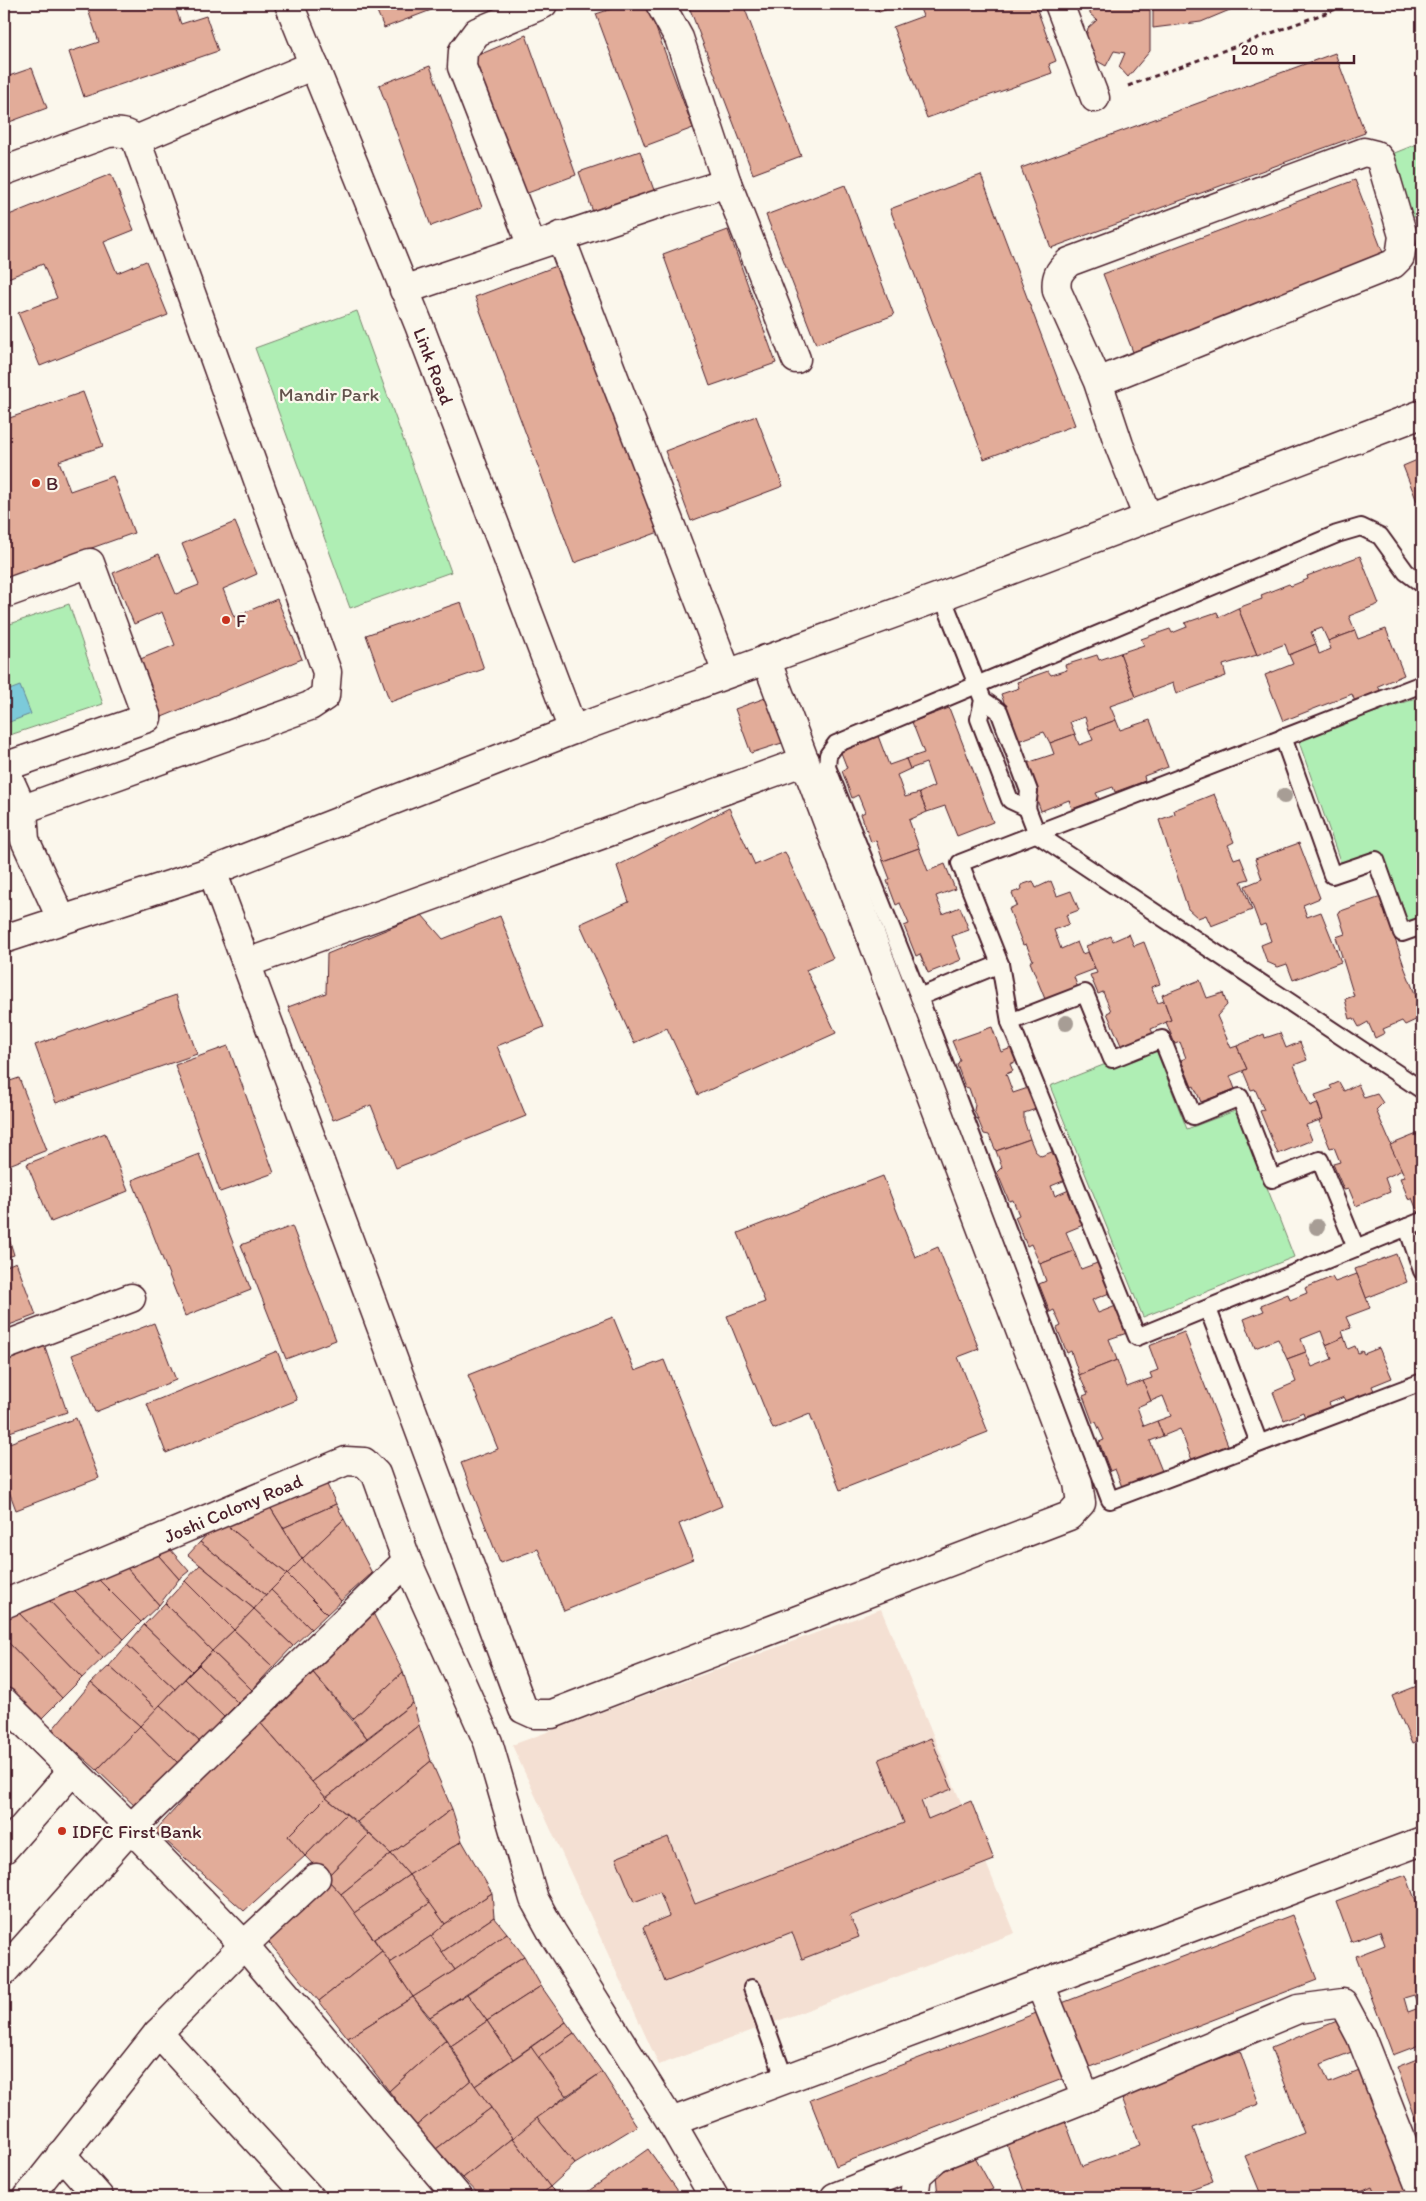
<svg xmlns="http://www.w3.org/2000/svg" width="1426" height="2201" viewBox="0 0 1426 2201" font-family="Itim,sans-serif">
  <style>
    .built { fill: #f4e0d3 }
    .green { fill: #afeeb4; stroke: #7c8670 }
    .water { fill: #7ccada; stroke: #688694 }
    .building { fill: #e2ac99; stroke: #4a1f2b; fill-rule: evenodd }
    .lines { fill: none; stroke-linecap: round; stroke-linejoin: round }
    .service-casing { stroke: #4a1f2b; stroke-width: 20 }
    .minor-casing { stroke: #4a1f2b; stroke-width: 31 }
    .tertiary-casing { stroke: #4a1f2b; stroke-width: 31 }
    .path { stroke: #4a1f2b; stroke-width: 3; stroke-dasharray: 5 4; stroke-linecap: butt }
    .service { stroke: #fbf7ec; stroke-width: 16 }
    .minor { stroke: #fbf7ec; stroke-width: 28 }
    .tertiary { stroke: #fbf7ec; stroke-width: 28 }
    .tree { fill: #a79d95 }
    .poi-dot { fill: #c8321e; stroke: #fbf7ec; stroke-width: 2 }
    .labels { text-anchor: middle; stroke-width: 4.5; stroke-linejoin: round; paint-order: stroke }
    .street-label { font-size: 19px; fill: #4a1f2b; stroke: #fbf7ec }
    .park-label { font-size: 19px; fill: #63534d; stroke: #fbf7ec }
    .poi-label { font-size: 19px; fill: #4a1f2b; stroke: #fbf7ec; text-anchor: start }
  </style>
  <rect width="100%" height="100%" fill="#fbf7ec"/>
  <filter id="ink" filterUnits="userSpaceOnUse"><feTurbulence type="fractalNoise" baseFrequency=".02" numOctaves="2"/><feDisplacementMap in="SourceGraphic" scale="10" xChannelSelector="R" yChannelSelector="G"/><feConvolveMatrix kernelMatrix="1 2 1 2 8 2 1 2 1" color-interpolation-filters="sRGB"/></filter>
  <g filter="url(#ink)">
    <path class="built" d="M881 1609 1015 1933 659 2065 512 1745Z"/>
    <g class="green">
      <path d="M1422 142V214L1409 219 1382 158Z"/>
      <path d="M357 311 451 572 350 608 255 348Z"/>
      <path d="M69 604 103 704 4 737V626Z"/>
      <path d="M1422 696V918L1405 924 1380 854 1342 867 1298 739Z"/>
      <path d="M1154 1045 1187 1129 1237 1110 1294 1257 1143 1317 1050 1086Z"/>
    </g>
    <path class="water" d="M20 686 31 714 4 724V692Z"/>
    <g class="building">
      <path d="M86 4H174L181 24 206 16 218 51 84 97 69 52 99 42Z"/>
      <path d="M374 4H447L384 28Z"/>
      <path d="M626 4H647L693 128 645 146 596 14Z"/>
      <path d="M688 4H743L801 156 753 174Z"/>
      <path d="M876 4H903L879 12Z"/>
      <path d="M918 4H1035L1056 61 1049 64 1052 73 927 118 893 27 923 16Z"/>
      <path d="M1109 4H1145L1150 7V51L1128 77 1119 67 1125 53 1114 51 1106 66 1083 53 1088 28 1097 20 1090 14V9Z"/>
      <path d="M1153 4H1244L1201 22 1153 28Z"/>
      <path d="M526 35 576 175 525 194 474 57Z"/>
      <path d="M1335 53 1365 133 1051 248 1021 168Z"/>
      <path d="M4 63 9 76 32 68 47 108 4 124Z"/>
      <path d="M430 66 482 207 431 226 379 85Z"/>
      <path d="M640 151 655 193 594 215 579 172Z"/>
      <path d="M111 174 134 230 104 242 117 273 146 261 168 315 40 366 18 313 57 298 43 264 8 278 4 268V217Z"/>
      <path d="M981 175 1075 425 984 459 890 209Z"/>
      <path d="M1355 180 1385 258 1133 352 1103 274Z"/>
      <path d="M845 185 894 315 816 344 766 215Z"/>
      <path d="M728 230 776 363 710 386 663 254Z"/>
      <path d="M559 265 659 532 574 563 475 297Z"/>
      <path d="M83 392 103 446 59 461 70 491 113 476 134 533 4 579V420Z"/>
      <path d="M756 416 783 486 691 521 665 451Z"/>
      <path d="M1422 458V514L1403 466Z"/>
      <path d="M235 522 257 574 223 589 234 617 277 599 302 659 162 717 138 660 175 645 162 612 134 624 113 573 159 554 176 594 199 585 182 544Z"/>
      <path d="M1360 556 1379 604 1349 616 1355 631 1328 641 1322 628 1311 632 1316 644 1289 655 1285 644 1257 655 1238 608 1262 599 1261 595 1289 584 1291 586 1308 579 1307 576Z"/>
      <path d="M461 602 484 669 390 702 366 635Z"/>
      <path d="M1238 608 1257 655 1223 665 1226 676 1176 694 1173 683 1136 697 1120 653 1144 645 1141 639 1170 629 1172 633 1187 627 1185 623 1217 612 1219 617Z"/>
      <path d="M1386 629 1404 675 1378 686 1381 692 1355 702 1352 694 1283 721 1265 675 1293 664 1289 655 1316 644 1319 654 1331 649 1328 641 1355 631 1358 639Z"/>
      <path d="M1120 653 1136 697 1110 706 1116 720 1089 730 1085 717 1070 722 1075 734 1050 743 1044 732 1018 741 1001 694 1019 688 1017 682 1048 671 1051 675 1067 670 1065 665 1097 655 1099 660Z"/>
      <path d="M768 697 785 742 751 753 735 709Z"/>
      <path d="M949 708 993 822 957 836 945 806 927 812 919 793 934 786 926 763 910 769 906 759 924 753 912 722Z"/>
      <path d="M1116 720 1120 730 1150 720 1168 767 1144 776 1145 781 1115 792 1113 787 1096 793 1099 799 1072 809 1069 800 1041 811 1024 764 1054 754 1050 743 1075 734 1079 745 1093 740 1089 730Z"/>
      <path d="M878 736 889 765 906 759 910 769 897 775 905 797 919 793 927 812 909 820 919 848 883 861 876 840 871 842 861 814 865 812 858 795 852 798 842 771 847 768 840 750Z"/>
      <path d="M1214 794 1234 842 1228 845 1234 859 1240 857 1249 879 1241 881 1252 910 1211 926 1206 915 1198 918 1188 909 1159 820 1175 814 1174 810Z"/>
      <path d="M729 808 755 865 785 852 833 958 806 970 836 1033 698 1095 667 1028 634 1043 580 924 629 902 617 866Z"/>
      <path d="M1299 843 1320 898 1303 905 1307 917 1321 912 1341 962 1293 980 1287 964 1278 967 1267 962 1261 945 1271 941 1265 924 1260 926 1245 886 1262 879 1255 859Z"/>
      <path d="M919 848 928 871 945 864 955 889 936 896 943 914 960 907 969 930 952 936 961 960 928 973 920 954 916 956 904 926 909 924 900 903 896 905 887 881 890 879 883 861Z"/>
      <path d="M1033 881 1036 888 1051 881 1057 896 1071 891 1079 910 1066 915 1069 924 1054 930 1061 949 1077 942 1082 954 1088 952 1095 969 1074 977 1079 991 1047 1004 1030 962 1033 960 1026 944 1023 945 1009 909 1017 905 1012 893 1022 889 1021 885Z"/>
      <path d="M1381 897 1405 969 1422 1011V1017L1405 1025 1402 1021 1383 1029 1385 1033 1375 1038 1368 1022 1359 1027 1354 1018 1350 1019 1345 999 1354 996 1336 937 1345 934 1338 912Z"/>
      <path d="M422 915 443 939 500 916 544 1027 497 1046 526 1116 396 1168 371 1105 333 1120 288 1007 326 993 327 954Z"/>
      <path d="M1129 934 1134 946 1144 942 1160 984 1151 987 1158 1003 1164 1001 1171 1020 1151 1029 1155 1038 1124 1052 1107 1013 1111 1011 1103 992 1098 994 1090 975 1097 973 1086 946 1111 936 1113 941Z"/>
      <path d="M1200 980 1207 998 1223 993 1227 1005 1217 1016 1231 1048 1237 1046 1247 1069 1230 1076 1235 1089 1201 1102 1194 1086 1192 1087 1181 1060 1186 1058 1180 1042 1175 1044 1166 1022 1171 1020 1162 995Z"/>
      <path d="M176 995 197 1054 56 1103 35 1045Z"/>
      <path d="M992 1027 1001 1052 1014 1047 1019 1060 1010 1064 1013 1071 1006 1074 1013 1093 1028 1088 1036 1109 1024 1113V1121L1030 1139 996 1151 989 1135 984 1134 974 1110 975 1105 969 1088 965 1087 957 1065 960 1060 952 1041Z"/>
      <path d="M1280 1033 1286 1048 1300 1042 1307 1060 1294 1065 1310 1106 1317 1103 1323 1119 1306 1125 1312 1140 1278 1154 1260 1111 1264 1110 1255 1089 1251 1090 1243 1071 1247 1069 1237 1046 1264 1034 1265 1038Z"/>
      <path d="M228 1046 274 1173 220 1192 175 1065Z"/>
      <path d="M19 1078 47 1150 4 1167V1083Z"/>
      <path d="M1339 1082 1344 1091 1358 1084 1364 1098 1377 1094 1383 1103 1376 1110 1402 1170 1385 1178 1390 1192 1356 1206 1349 1189 1344 1190 1333 1164 1340 1162 1334 1147 1330 1148 1319 1121 1323 1119 1315 1095 1332 1089 1330 1086Z"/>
      <path d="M105 1133 128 1191 51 1222 27 1164Z"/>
      <path d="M1417 1134 1420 1141 1422 1140V1214L1419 1215 1412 1198 1409 1200 1400 1178 1405 1177 1390 1145Z"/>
      <path d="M1030 1139 1035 1151 1041 1156 1057 1150 1068 1179 1051 1186 1055 1196 1069 1190 1083 1225 1066 1232 1074 1251 1040 1264 1031 1244 1027 1246 1015 1217 1019 1215 1013 1200 1009 1201 997 1172 1002 1167 996 1151Z"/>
      <path d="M199 1154 251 1290 185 1316 132 1180Z"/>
      <path d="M883 1176 915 1257 938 1247 979 1349 958 1357 988 1432 840 1490 810 1414 773 1429 727 1316 765 1302 738 1233Z"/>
      <path d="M4 1222 14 1255 4 1258Z"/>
      <path d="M292 1226 336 1340 286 1359 241 1245Z"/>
      <path d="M1074 1251 1081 1269 1100 1262 1112 1292 1092 1300 1098 1313 1116 1306 1127 1333 1109 1339 1117 1360 1079 1375 1071 1351 1067 1353 1057 1328 1061 1326 1054 1310 1050 1312 1039 1284 1046 1281 1040 1264Z"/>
      <path d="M1396 1254 1407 1282 1366 1298 1355 1269Z"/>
      <path d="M16 1262 36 1315 4 1327V1267Z"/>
      <path d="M1357 1274 1370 1308 1346 1317 1351 1328 1342 1331 1344 1337 1326 1345 1321 1331 1301 1339 1306 1352 1287 1359 1278 1339 1255 1348 1244 1319 1264 1311 1261 1305 1288 1294 1290 1300 1307 1293 1305 1288 1332 1277 1335 1282Z"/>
      <path d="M613 1317 635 1371 664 1360 722 1506 679 1524 693 1559 564 1611 538 1549 500 1563 461 1463 498 1449 468 1375Z"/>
      <path d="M154 1323 176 1380 95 1412 72 1355Z"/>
      <path d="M1184 1332 1228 1445 1192 1460 1180 1429 1163 1436 1157 1421 1171 1416 1163 1396 1151 1401 1143 1381 1152 1378 1150 1373 1158 1370 1149 1346Z"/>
      <path d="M1344 1337 1348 1349 1355 1346 1358 1353 1362 1351 1364 1354 1379 1348 1392 1378 1372 1386 1374 1391 1347 1402 1344 1397 1329 1403 1331 1408 1305 1418 1303 1412 1284 1420 1273 1392 1296 1382 1287 1359 1306 1352 1312 1367 1332 1359 1326 1345Z"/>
      <path d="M44 1345 67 1412 4 1434V1359Z"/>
      <path d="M277 1351 297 1400 166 1453 147 1404Z"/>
      <path d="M1117 1360 1127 1387 1143 1381 1151 1401 1137 1407 1144 1426 1157 1421 1163 1436 1150 1441 1162 1471 1122 1487 1115 1469 1110 1471 1099 1442 1104 1440 1096 1422 1093 1423 1083 1396 1088 1394 1079 1375Z"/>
      <path d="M76 1418 99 1478 16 1510 4 1478V1445Z"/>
      <path d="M323 1476 336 1504 283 1528 265 1499Z"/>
      <path d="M265 1499 302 1559 287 1574 220 1520Z"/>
      <path d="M336 1504 344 1519 302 1559 283 1528Z"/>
      <path d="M344 1519 372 1573 341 1601 302 1559Z"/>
      <path d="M220 1520 287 1574 266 1595 200 1542Z"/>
      <path d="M162 1540 189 1571 179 1579 152 1548Z"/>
      <path d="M200 1542 266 1595 254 1609 188 1555Z"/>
      <path d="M152 1548 179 1579 159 1605 120 1560Z"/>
      <path d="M302 1559 341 1601 327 1614 287 1574Z"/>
      <path d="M120 1560 159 1605 141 1622 96 1577Z"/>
      <path d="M200 1565 254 1609 234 1630 185 1581Z"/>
      <path d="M287 1574 327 1614 311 1629 271 1590Z"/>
      <path d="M96 1577 141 1622 124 1639 72 1588Z"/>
      <path d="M185 1581 234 1630 212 1651 165 1603Z"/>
      <path d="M72 1588 124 1639 103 1658 47 1598Z"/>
      <path d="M271 1590 311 1629 293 1646 254 1609Z"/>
      <path d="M47 1598 103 1658 82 1678 15 1609Z"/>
      <path d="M165 1603 212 1651 192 1671 144 1625Z"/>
      <path d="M15 1609 82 1678 62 1698 4 1638V1615Z"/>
      <path d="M254 1609 293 1646 273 1667 234 1630Z"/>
      <path d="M371 1609 403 1672 353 1719 310 1669Z"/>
      <path d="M144 1625 192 1671 175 1689 127 1645Z"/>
      <path d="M234 1630 273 1667 252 1690 212 1651Z"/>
      <path d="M4 1638 62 1698 37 1723 4 1685Z"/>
      <path d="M127 1645 175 1689 157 1709 109 1666Z"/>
      <path d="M212 1651 252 1690 238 1703 199 1665Z"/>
      <path d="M199 1665 238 1703 224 1717 185 1679Z"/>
      <path d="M109 1666 157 1709 140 1726 91 1683Z"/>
      <path d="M310 1669 367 1738 312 1782 257 1719Z"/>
      <path d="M403 1672 413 1703 367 1738 353 1719Z"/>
      <path d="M185 1679 224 1717 200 1742 160 1705Z"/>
      <path d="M91 1683 140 1726 97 1770 52 1730Z"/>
      <path d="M1422 1684V1740L1412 1744 1392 1696Z"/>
      <path d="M413 1703 419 1725 326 1798 312 1782Z"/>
      <path d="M160 1705 200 1742 179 1764 140 1726Z"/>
      <path d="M257 1719 326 1798 288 1836 305 1856 244 1911 155 1831Z"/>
      <path d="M419 1725 431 1761 357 1822 326 1798Z"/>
      <path d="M140 1726 179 1764 137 1808 97 1770Z"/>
      <path d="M931 1738 952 1789 921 1801 928 1819 971 1801 994 1860 850 1916 859 1937 802 1959 792 1932 665 1982 643 1927 669 1916 660 1892 634 1902 616 1858 668 1837 695 1904 904 1823 879 1759Z"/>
      <path d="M431 1761 452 1809 391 1854 357 1822Z"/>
      <path d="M326 1798 346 1814 305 1856 288 1836Z"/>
      <path d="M452 1809 462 1841 409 1875 391 1854Z"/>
      <path d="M346 1814 369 1834 326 1878 305 1856Z"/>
      <path d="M369 1834 391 1854 341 1894 326 1878Z"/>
      <path d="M462 1841 492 1893 445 1924 409 1875Z"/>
      <path d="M391 1854 409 1875 354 1913 341 1894Z"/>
      <path d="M409 1875 430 1903 374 1939 354 1913Z"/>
      <path d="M1406 1875 1422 1918V2053L1419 2045 1393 2055 1356 1956 1385 1945 1380 1931 1351 1942 1336 1901ZM1414 1995 1419 2008 1408 2012 1404 1998Z"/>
      <path d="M326 1878 341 1894 382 1951 319 2001 264 1937Z"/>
      <path d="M492 1893 494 1917 442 1952 431 1936 445 1924Z"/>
      <path d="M430 1903 445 1924 431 1936 390 1963 374 1939Z"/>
      <path d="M1292 1915 1317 1980 1087 2068 1062 2003Z"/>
      <path d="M494 1917 507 1933 455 1970 442 1952Z"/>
      <path d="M507 1933 524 1956 430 2017 413 1997 455 1970Z"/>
      <path d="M431 1936 455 1970 413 1997 390 1963Z"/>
      <path d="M382 1951 413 1997 348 2038 319 2001Z"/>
      <path d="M524 1956 541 1986 487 2021 467 1994Z"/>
      <path d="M541 1986 566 2022 513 2059 487 2021Z"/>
      <path d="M467 1994 487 2021 451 2046 430 2017Z"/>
      <path d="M413 1997 446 2040 389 2091 348 2038Z"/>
      <path d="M1039 2012 1065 2078 836 2166 810 2100Z"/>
      <path d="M1342 2019 1354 2051 1321 2064 1329 2083 1362 2070 1413 2197H1262L1245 2156 1304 2133 1271 2048Z"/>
      <path d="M487 2021 513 2059 475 2086 451 2046Z"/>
      <path d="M566 2022 574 2033 538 2058 531 2047Z"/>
      <path d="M574 2033 602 2072 566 2096 538 2058Z"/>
      <path d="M446 2040 471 2080 416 2126 389 2091Z"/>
      <path d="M531 2047 566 2096 513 2138 475 2086Z"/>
      <path d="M1240 2051 1259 2104 1193 2128 1213 2181 1169 2197H1056L1053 2190 1034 2197H1026L1005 2139 1064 2118 1082 2166 1140 2145 1121 2095Z"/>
      <path d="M1422 2057V2136L1397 2067Z"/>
      <path d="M602 2072 637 2126 575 2164 537 2118Z"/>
      <path d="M471 2080 491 2108 436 2149 416 2126Z"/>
      <path d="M491 2108 513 2138 463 2178 436 2149Z"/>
      <path d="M537 2118 575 2164 550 2187 513 2138Z"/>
      <path d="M513 2138 550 2187 536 2197H481L463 2178Z"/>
      <path d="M648 2149 678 2191 670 2197H580Z"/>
      <path d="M974 2155 993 2189 978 2197H938L936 2175Z"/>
      <path d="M1372 2186 1377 2197H1348Z"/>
      <path d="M550 2187 560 2197H536Z"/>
    </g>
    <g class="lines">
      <defs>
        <g id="service">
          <path d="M1422 584 1406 572 1380 536 1361 527 1337 534 836 744 828 755 827 767 919 997 1110 1500 1422 1382"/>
          <path d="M942 596 983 700 999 711 1029 791 1027 808 1010 800 979 719 983 700"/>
          <path d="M1422 684 960 863 1000 964 1010 1022 1137 1337 1422 1221"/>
          <path d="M1283 737 1332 875 1376 860 1402 933 1422 926"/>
          <path d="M1027 808 1037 834 1422 1090"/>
          <path d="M919 997 1000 964"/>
          <path d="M1010 1022 1085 993 1112 1059 1162 1039 1193 1116 1240 1097 1272 1179 1320 1160 1356 1248"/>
          <path d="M1407 1227 1422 1271"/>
          <path d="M1208 1309 1259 1443"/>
          <path d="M752 1988 785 2080"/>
        </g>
        <g id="minor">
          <path d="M289 4 419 325 573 730"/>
          <path d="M660 4 679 38 727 183"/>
          <path d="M1059 4 1095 98"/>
          <path d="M136 140 314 65"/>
          <path d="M4 171 108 133C119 132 128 132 136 140L327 672 325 696 310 706 4 816"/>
          <path d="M560 236 727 673"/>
          <path d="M532 246 462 67 463 51 477 32 543 4"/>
          <path d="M404 290 662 203 727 183 796 359"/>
          <path d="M1098 382 1393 264 1400 257 1403 236 1381 161 1376 155 1364 152 1069 262C1059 271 1055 277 1057 291L1098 382 1119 445 1148 518"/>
          <path d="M4 594 90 563 147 718 4 767"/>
          <path d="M4 768 23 810 25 840 61 918"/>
          <path d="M212 871 523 1709 534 1714H552L1069 1516 1081 1503 1078 1483 766 659"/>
          <path d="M247 963 805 761"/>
          <path d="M4 1346 131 1298"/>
          <path d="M4 1604 346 1461 364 1462 376 1474 407 1561 488 1742 534 1899 552 1932 671 2122 714 2197"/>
          <path d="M4 1702 131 1828 244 1945 458 2197"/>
          <path d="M4 1849 72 1771"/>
          <path d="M4 1971 131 1828 407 1561"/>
          <path d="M1040 1984 1086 2098"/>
          <path d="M158 2033 309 2197"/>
          <path d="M671 2122 1422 1841"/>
          <path d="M61 2154 99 2197"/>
          <path d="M28 2197 158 2033 244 1945 316 1878"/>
          <path d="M835 2197 933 2158"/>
          <path d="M914 2197 917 2175 937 2157 1086 2098 1298 2009 1343 2003 1361 2037 1422 2192"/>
        </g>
        <path id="tertiary" d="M4 939 212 871 573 730 942 596 1422 414"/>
      </defs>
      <use href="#service" class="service-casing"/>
      <use href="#minor" class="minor-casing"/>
      <use href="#tertiary" class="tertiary-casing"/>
      <path class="path" d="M1128 86 1350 4"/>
      <use href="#service" class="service"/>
      <use href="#minor" class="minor"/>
      <use href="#tertiary" class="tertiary"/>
    </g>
    <g class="tree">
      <circle cx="1284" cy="796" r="8"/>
      <circle cx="1066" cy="1023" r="8"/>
      <circle cx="1317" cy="1227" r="8"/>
    </g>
  </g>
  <g class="poi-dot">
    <circle cx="36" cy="483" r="5"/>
    <circle cx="226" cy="620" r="5"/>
    <circle cx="62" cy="1831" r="5"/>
  </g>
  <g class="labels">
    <g class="street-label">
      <text transform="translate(434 366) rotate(69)" y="7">Link Road</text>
      <text transform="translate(233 1508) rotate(-23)" y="7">Joshi Colony Road</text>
    </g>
    <g class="park-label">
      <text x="329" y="401">Mandir Park</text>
    </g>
    <g class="poi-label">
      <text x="46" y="490">B</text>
      <text x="236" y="627">F</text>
      <text x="72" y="1838">IDFC First Bank</text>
    </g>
  </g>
  <rect width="1426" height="2201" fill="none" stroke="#fbf7ec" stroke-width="20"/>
  <rect x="10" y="10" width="1406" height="2181" fill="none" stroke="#4a1f2b" stroke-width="2" filter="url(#ink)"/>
  <path d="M1234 55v8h120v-8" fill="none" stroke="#4a1f2b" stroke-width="2.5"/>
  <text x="1241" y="55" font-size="15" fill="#4a1f2b" stroke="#fbf7ec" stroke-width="4" paint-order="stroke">20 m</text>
</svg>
